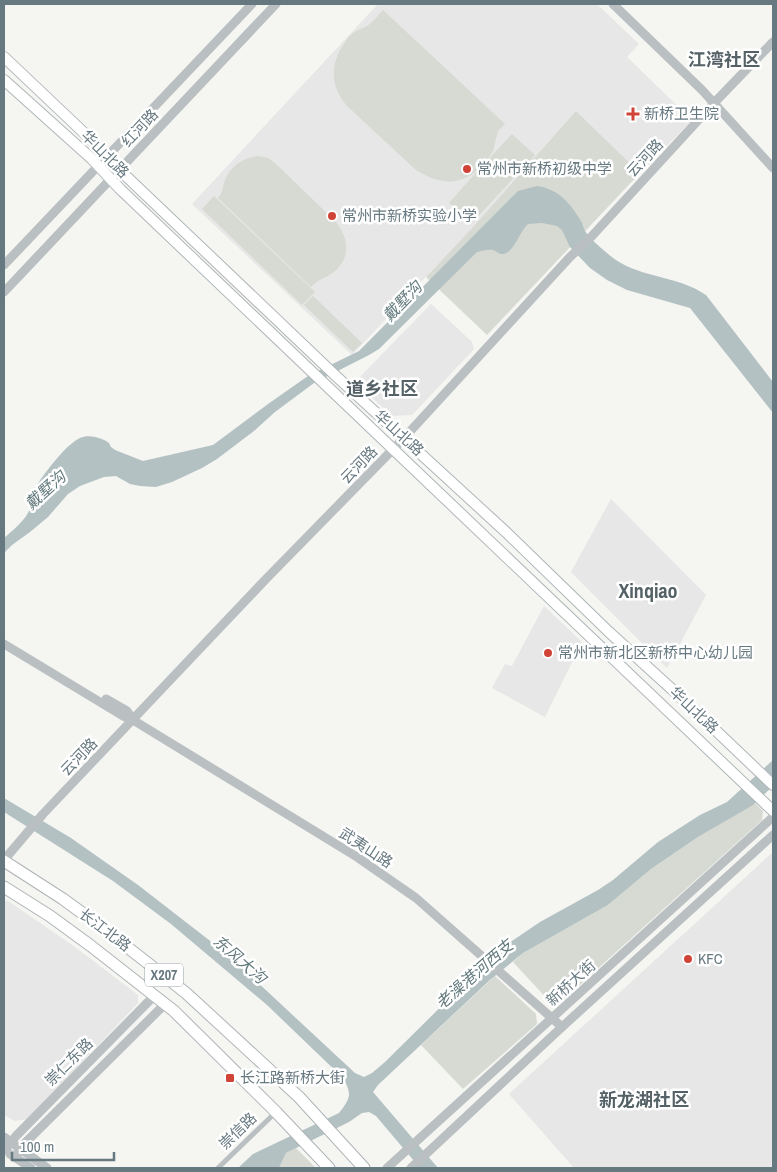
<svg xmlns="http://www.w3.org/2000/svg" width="777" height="1172" viewBox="0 0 777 1172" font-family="'Archivo Narrow','Noto Sans SC',sans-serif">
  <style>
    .built { fill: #e6e7e6 }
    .green { fill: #d6dad2 }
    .water { fill: #b3c1c3 }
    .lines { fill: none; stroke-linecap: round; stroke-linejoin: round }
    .secondary-casing { stroke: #afb6b8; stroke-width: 12 }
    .primary-casing { stroke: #aeb4b6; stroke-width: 13 }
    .minor { stroke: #bac0c2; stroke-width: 5 }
    .tertiary { stroke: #bac0c2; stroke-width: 9 }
    .secondary { stroke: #fff; stroke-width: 10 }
    .primary { stroke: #fff; stroke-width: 11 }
    .poi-dot { fill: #d04437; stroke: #fff; stroke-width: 2 }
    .labels { text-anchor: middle; stroke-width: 5; stroke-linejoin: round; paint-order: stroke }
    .shield { fill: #fff; stroke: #95a1a6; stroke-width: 1 }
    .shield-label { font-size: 14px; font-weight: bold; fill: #677980 }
    .poi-label { font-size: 15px; fill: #677980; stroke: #fff; text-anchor: start }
    .street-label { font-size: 15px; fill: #677980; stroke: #fff }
    .water-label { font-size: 16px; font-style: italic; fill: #637a7d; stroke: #fff }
    .quarter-label { font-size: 18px; font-weight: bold; fill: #546166; stroke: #fff }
    .district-label { font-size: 20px; font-weight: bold; fill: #546166; stroke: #fff }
  </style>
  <rect width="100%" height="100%" fill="#f5f5f2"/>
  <g class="built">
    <path d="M378 4H597L639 44 627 57 692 120 640 173 576 111 472 228 352 355 192 204Z"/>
    <path d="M431 304 472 342 474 349 412 415 392 416 355 382Z"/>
    <path d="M611 499 706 595 667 668 571 572Z"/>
    <path d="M544 606 582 642 545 717 492 688 505 664 512 666Z"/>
    <path d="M773 852V1168H574L509 1094Z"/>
    <path d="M4 901H8L75 947 138 995V1003L28 1119 15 1121 4 1115Z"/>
  </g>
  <g class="green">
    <path d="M383 10 505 124 498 131 493 151 486 162 512 134 535 155 471 224 449 203 479 169C458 187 439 184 416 170L346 105C333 89 330 72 339 52 343 45 347 38 353 33 358 29 365 28 370 24 375 20 379 14 383 10Z"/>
    <path d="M576 111 640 173 487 335 426 277 472 228Z"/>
    <path d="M258 156 268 158 276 164 336 222C349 239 351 257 334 272 326 278 318 279 311 287L218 198C223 192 222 190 224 183 229 167 242 158 258 156Z"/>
    <path d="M214 196 315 292 302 305 202 209Z"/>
    <path d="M313 296 362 343 353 352 304 305Z"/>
    <path d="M755 803 763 811 762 820 563 1000 550 1002 513 962 523 953 608 905 651 869 698 837Z"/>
    <path d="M495 976 536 1014 537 1024 463 1089 421 1045Z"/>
    <path d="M296 1148 316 1168H279L286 1153Z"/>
  </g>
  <g class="water">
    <path d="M537 186C560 190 569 202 581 221 583 224 583 228 585 231 590 239 600 247 607 253 635 279 676 274 706 295L773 382V413L690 308 627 290 607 280 590 268 570 247 562 230 557 226 542 223 528 224C520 231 514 252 504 254 499 255 497 251 493 250 488 249 482 251 477 252L379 349 369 355 314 383 275 412 254 431 217 459 202 468 172 482 156 487 140 486 130 484 116 476 104 477 80 486 68 494 48 517 30 532 12 545 4 553V538C13 530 25 521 30 509 33 504 32 496 34 490 41 477 66 444 80 438 89 434 102 438 109 443L111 447 115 450 143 461 213 445 268 404 308 376 359 351 518 191Z"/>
    <path d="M773 760V786L753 805 698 837 651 869 608 905 523 953 490 980 378 1085 373 1092 438 1168H420L376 1116 369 1112 362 1113 349 1122 286 1153 279 1168H238L253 1154 339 1113C351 1098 352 1094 343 1078L267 1005 171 924 113 881 4 812V798L71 838 138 885 227 954 355 1073 364 1077 372 1073 385 1062 481 967 509 943 540 922 598 890 613 880 658 842 700 815 727 802Z"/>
  </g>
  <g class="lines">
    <defs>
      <g id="secondary">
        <path d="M4 57 100 148 106 157 337 377 507 533 609 632 687 703 773 785"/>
        <path d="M4 80 92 159 120 189 773 811"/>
      </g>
      <g id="primary">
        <path d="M4 861 63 899 104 929 186 993 299 1097 364 1168"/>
        <path d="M4 887 50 916 91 946 174 1011 276 1112 329 1168"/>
      </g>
    </defs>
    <use href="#secondary" class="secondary-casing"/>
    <use href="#primary" class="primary-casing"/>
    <path class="minor" d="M218 1168 276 1112"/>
    <g class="tertiary">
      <path d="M613 4 702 90 773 168"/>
      <path d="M4 265 252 4"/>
      <path d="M4 292 276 4"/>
      <path d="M4 644 123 716 133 720 357 857 416 898 562 1027"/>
      <path d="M106 699 127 711 133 720"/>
      <path d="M4 860 43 814 266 579 404 438 570 257 592 236 714 103 773 42"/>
      <path d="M4 1137 47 1168"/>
      <path d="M5 1150 16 1136 154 996"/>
      <path d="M10 1154 31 1168"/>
      <path d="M15 1157 26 1142 165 1004"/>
      <path d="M387 1168 773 817"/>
      <path d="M411 1168 562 1027 773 835"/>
    </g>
    <use href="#secondary" class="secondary"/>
    <use href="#primary" class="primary"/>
  </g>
  <g class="poi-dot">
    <path d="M630.5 106.5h5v5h5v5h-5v5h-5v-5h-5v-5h5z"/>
    <circle cx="467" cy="169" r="5"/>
    <circle cx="332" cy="216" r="5"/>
    <circle cx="548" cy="653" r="5"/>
    <circle cx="688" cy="959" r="5"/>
    <rect x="225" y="1073" width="10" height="10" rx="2.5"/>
  </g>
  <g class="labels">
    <rect class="shield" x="145" y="963.5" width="38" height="23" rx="4"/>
    <g class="shield-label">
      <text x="164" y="980">X207</text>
    </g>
    <g class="poi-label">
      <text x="644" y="119">新桥卫生院</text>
      <text x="477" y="174">常州市新桥初级中学</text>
      <text x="342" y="221">常州市新桥实验小学</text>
      <text x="558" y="658">常州市新北区新桥中心幼儿园</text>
      <text x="698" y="964">KFC</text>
      <text x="240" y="1083">长江路新桥大街</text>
    </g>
    <g class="street-label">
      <text transform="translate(140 128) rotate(-47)" y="5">红河路</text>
      <text transform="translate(105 154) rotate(45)" y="5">华山北路</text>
      <text transform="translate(645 158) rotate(-47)" y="5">云河路</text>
      <text transform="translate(399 433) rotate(42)" y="5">华山北路</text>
      <text transform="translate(359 465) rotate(-46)" y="5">云河路</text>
      <text transform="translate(694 710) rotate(43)" y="5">华山北路</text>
      <text transform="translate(79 757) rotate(-46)" y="5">云河路</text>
      <text transform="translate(366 848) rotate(33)" y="5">武夷山路</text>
      <text transform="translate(105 930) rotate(37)" y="5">长江北路</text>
      <text transform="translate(571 983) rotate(-42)" y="5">新桥大街</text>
      <text transform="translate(69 1062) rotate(-45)" y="5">崇仁东路</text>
      <text transform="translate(238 1131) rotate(-44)" y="5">崇信路</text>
    </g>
    <g class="water-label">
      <text transform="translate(402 301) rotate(-46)" y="6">戴墅沟</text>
      <text transform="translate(45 490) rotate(-42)" y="6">戴墅沟</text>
      <text transform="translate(240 959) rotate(41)" y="6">东风大沟</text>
      <text transform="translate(474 974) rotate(-41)" y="6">老澡港河西支</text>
    </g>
    <g class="quarter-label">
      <text x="724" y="66">江湾社区</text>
      <text x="382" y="395">道乡社区</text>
      <text x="644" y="1106">新龙湖社区</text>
    </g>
    <g class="district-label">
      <text x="648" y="598">Xinqiao</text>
    </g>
  </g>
  <rect width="777" height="1172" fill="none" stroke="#677980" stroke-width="10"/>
  <path d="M12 1152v8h102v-8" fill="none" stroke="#677980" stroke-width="2.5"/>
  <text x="20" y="1152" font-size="15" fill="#677980" stroke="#ffffff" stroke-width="4" paint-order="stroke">100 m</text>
</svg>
